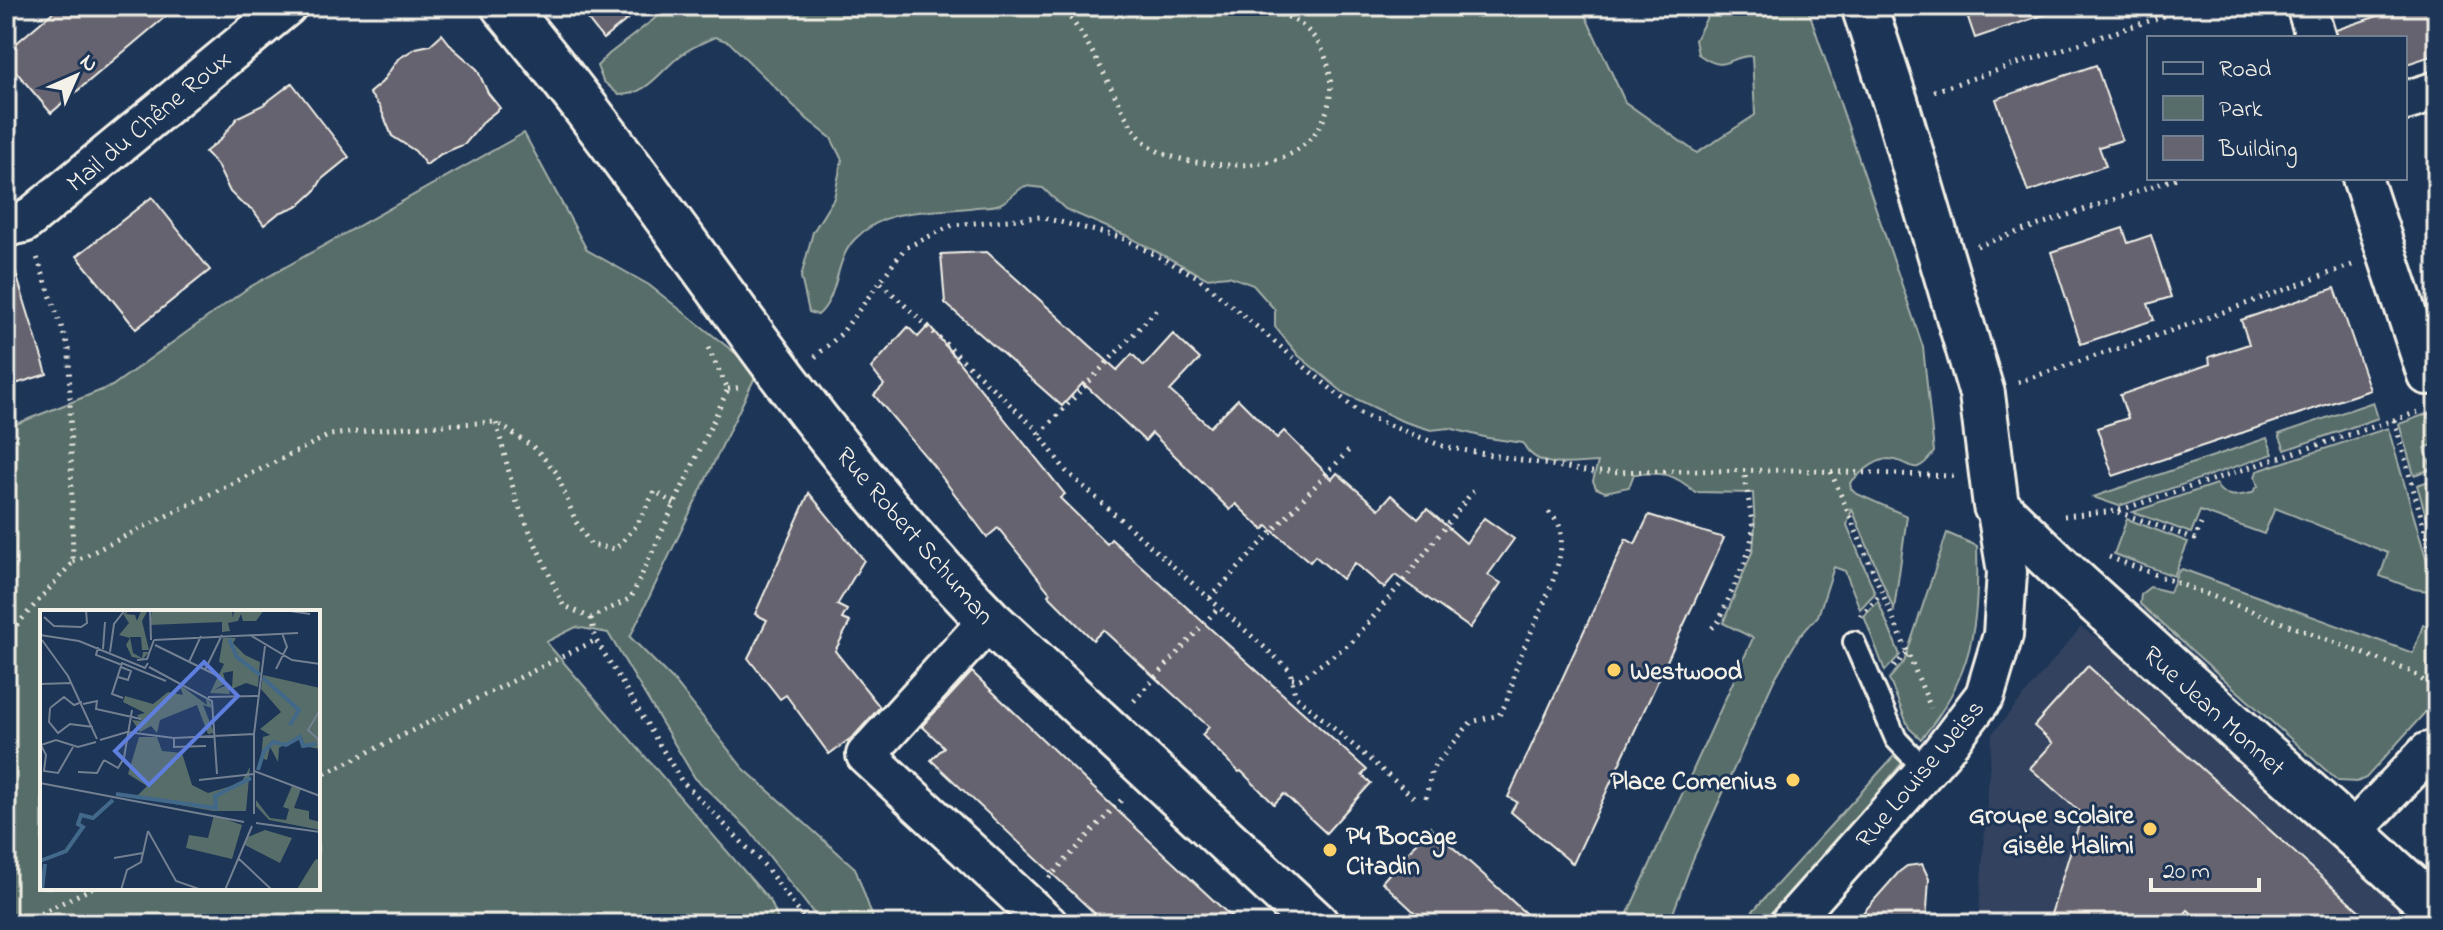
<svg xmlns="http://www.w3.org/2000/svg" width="2443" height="930" viewBox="0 0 2443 930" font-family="'Indie Flower',sans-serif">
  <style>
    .built { fill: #33435e }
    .green { fill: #566d69; stroke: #a5afa8; stroke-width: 2; fill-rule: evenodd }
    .building { fill: #666470; stroke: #f4f1e8; stroke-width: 2 }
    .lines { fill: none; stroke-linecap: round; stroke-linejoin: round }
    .service-casing { stroke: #f4f1e8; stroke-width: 26 }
    .minor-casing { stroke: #f4f1e8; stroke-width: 44 }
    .tertiary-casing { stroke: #f4f1e8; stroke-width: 50 }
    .path { stroke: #f4f1e8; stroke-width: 5; stroke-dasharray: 2 6; stroke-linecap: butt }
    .service { stroke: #1d3557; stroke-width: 20 }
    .minor { stroke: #1d3557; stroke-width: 38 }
    .tertiary { stroke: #1d3557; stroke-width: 44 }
    .poi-dot { fill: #ffd166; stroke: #1d3557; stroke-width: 3 }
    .labels { text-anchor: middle; stroke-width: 6; stroke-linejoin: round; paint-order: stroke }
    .street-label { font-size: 26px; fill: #f4f1e8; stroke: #1d3557 }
    .poi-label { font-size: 26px; font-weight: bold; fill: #f4f1e8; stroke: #1d3557; text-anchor: start }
    .inset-river { fill: none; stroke: #42698a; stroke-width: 4 }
    .inset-road { fill: none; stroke: #738091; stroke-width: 2 }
    .view { fill: #5e7fdd; fill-opacity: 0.15; stroke: #5e7fdd; stroke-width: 4 }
    .inset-edge { fill: none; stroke: #f4f1e8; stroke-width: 4 }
  </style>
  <rect width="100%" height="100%" fill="#1d3557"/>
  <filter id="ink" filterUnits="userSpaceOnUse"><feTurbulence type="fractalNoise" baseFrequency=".0125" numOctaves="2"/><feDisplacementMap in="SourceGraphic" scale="16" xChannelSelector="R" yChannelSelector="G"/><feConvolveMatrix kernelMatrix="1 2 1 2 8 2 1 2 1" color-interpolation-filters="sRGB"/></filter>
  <g filter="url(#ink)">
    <path class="built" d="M2081 627 2112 648 2422 924H1978L1992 734Z"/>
    <g class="green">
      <path d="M671 6H1581L1625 102 1697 153 1755 115 1752 56C1725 56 1728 75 1698 54L1695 40 1713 6H1807L1923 347 1934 452C1913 481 1911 460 1889 459 1875 459 1859 474 1850 483L1851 489 1855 493 1907 516 1894 610 1852 509 1847 525 1875 593 1860 609 1845 571 1834 567 1818 616 1799 637 1774 680 1693 859 1669 924H1623L1753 638 1723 623 1753 550 1755 528 1753 493 1695 492C1673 473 1663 472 1634 474L1629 487 1605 492 1596 488 1593 481 1598 462C1572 463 1536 471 1523 443L1488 438 1449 428 1431 430 1402 421 1344 393 1299 356 1275 327V310L1253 285 1229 276 1206 278 1125 235 1065 209 1043 188 1025 186C1016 191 1009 200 1000 204 994 207 983 206 976 207 931 214 890 204 855 239 834 260 840 296 818 315L809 312 801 277 813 232 834 198 842 160 831 138 807 119 729 42 715 37C704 42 691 47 681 55 660 71 648 95 619 95L603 81 597 66 609 54Z"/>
      <path d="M524 133 587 250 649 285 758 371 630 637 675 682 743 768 855 868 875 924H822L748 829 695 778 608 633 576 627 546 642 771 902 780 924H6V428L112 386 248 288ZM42 612H318V888H42Z"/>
      <path d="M2373 402 2378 418 2285 450 2279 434Z"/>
      <path d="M2437 410V443L2425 448 2432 469 2414 475 2399 424Z"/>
      <path d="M2388 428 2436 592 2414 589 2380 576 2388 553 2275 508 2264 534 2200 511 2191 533 2133 512 2216 484C2222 499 2239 496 2252 493L2258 486 2255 477 2257 471Z"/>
      <path d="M2267 438 2273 454 2119 506 2093 497Z"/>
      <path d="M2435 479 2437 484V553L2417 485Z"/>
      <path d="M2127 519 2188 542 2174 576 2114 554Z"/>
      <path d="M1947 533 1977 546C1979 625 1973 677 1921 739L1909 728 1889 679 1904 662Z"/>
      <path d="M2182 569 2413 653 2423 625 2437 629V699L2366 778 2357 782 2338 781 2140 604 2141 594 2150 587 2170 592 2178 572Z"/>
      <path d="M1878 601 1900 655 1885 671 1864 616Z"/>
      <path d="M1894 756 1902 763 1836 843 1762 924H1741Z"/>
    </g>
    <g class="building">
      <path d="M60 6H178L51 113 6 60V52Z"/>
      <path d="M577 6H644L603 39Z"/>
      <path d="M1964 6H2054L2055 11 1975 38Z"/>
      <path d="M2407 6H2425L2437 41V54L2407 64 2405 38H2337L2336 30Z"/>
      <path d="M442 34 453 48 477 69 488 93 500 108 485 120 465 144 441 154 426 165 415 151 392 136 380 107 369 93 382 82 398 59 416 48 430 45Z"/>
      <path d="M2096 65 2122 140 2099 147 2106 166 2028 192 1996 99Z"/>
      <path d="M292 83 349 157 322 179 315 191 300 205 279 213 264 225 253 210 240 202 230 192 217 165 205 152 220 140 238 117 263 105Z"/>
      <path d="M152 197 210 270 136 329 77 256Z"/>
      <path d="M2123 228 2128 243 2151 235 2171 297 2148 304 2154 320 2081 344 2051 252Z"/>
      <path d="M987 252 1117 370 1132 354 1144 366 1173 334 1200 359 1170 391 1210 427 1238 399 1277 438 1284 431 1332 479 1337 473 1379 509 1391 495 1418 519 1427 509 1466 543 1484 518 1514 539 1488 575 1501 583 1470 628 1395 575 1384 588 1355 563 1342 579 1315 556 1310 562 1267 526 1263 530 1236 504 1230 510 1152 433 1145 441 1083 383 1062 406 945 303 941 254Z"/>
      <path d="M13 264 47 374 6 387V265Z"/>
      <path d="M2335 288 2370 390 2113 476 2097 428 2128 418 2120 395 2210 364 2209 357 2249 344 2241 320Z"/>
      <path d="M929 325 1065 494 1060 498 1107 544 1111 539 1367 770 1362 775 1371 783 1326 833 1284 794 1274 804 1241 771 1239 772 1202 735 1209 727 1103 630 1093 640 1048 595 1050 593 998 528 987 537 932 464 874 395 884 385 871 368 908 327 918 337Z"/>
      <path d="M809 493 864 560 837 605 847 610 842 619 850 622 835 651 880 707 854 736 829 754 786 695 780 699 748 658 767 620 755 614Z"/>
      <path d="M1649 515 1724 538 1573 864 1511 812 1517 802 1508 797 1626 539 1635 544Z"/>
      <path d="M2088 666 2374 924H2203L2188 910 2175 924H2048L2082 814 2030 768 2053 743 2034 726Z"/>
      <path d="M972 672 1104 798 1239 924H1106L948 776 931 760 944 747 922 726Z"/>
      <path d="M1430 827 1485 876 1537 924H1427L1382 882Z"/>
      <path d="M1922 864 1929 879 1926 924H1853L1899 872 1907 866Z"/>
    </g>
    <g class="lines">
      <defs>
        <path id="service" d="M1854 642 1896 739 1926 771"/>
        <g id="minor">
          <path d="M2306 6 2316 38"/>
          <path d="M2405 101 2437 91"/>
          <path d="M2362 178 2427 375"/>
          <path d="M6 227 24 223 287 6"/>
          <path d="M989 620 866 755 1048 924"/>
          <path d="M2351 833 2428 752 2437 758"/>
          <path d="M1789 924 1941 753 1985 695 2003 635 2007 572 1996 506"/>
        </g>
        <g id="tertiary">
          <path d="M504 6C604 125 692 255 785 379 848 463 916 545 989 620L1316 924"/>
          <path d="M1864 6 1896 104 1982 394 1996 506 2064 572 2437 910"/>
        </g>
      </defs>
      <use href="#service" class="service-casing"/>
      <use href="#minor" class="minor-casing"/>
      <use href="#tertiary" class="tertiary-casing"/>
      <g class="path">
        <path d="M1060 6C1085 33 1100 67 1117 99 1125 115 1133 132 1147 144 1164 158 1189 161 1210 164 1235 166 1266 166 1288 155 1344 129 1345 45 1290 18 1268 7 1242 11 1219 6"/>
        <path d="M1934 91 2195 6"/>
        <path d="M6 161 13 187"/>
        <path d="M1977 246 2177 178"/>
        <path d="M881 283 1035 428 1066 471 1290 670 1295 695 1418 801"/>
        <path d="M815 357 841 334 905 248 953 225 1040 217 1120 237 1196 276 1361 414 1445 447 1591 472 1790 470 1953 476"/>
        <path d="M2018 382 2188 325 2352 265"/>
        <path d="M728 389 743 387"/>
        <path d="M2394 420 2437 573"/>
        <path d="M1040 434 1159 307"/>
        <path d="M1831 472 1931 708"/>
        <path d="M674 504 655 491 636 526 616 549 591 545 576 522 556 472 536 449 496 422 517 503 563 605 591 618 631 598 728 389 706 344"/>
        <path d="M2118 512 2195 539 2201 524"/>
        <path d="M2064 516 2117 511 2418 412"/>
        <path d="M2109 557 2412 672 2437 691"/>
        <path d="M73 562 330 435 405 427 496 422"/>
        <path d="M1210 598 1349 450"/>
        <path d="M1860 616 1881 593"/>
        <path d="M591 618 596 640 681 780 765 866 808 924"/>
        <path d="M1712 628 1719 621 1750 549 1753 529 1744 470"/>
        <path d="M6 637 73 562 69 349 37 257"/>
        <path d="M1894 667 1907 653"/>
        <path d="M1292 678 1300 679 1352 642 1400 585 1473 491"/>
        <path d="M1134 701 1219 607"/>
        <path d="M318 777 596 640"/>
        <path d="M1426 798 1432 769 1471 722 1499 715C1513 694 1511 679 1520 657 1533 625 1571 558 1559 525 1557 520 1550 514 1547 510"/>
        <path d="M1049 878 1124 797"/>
        <path d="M19 924 92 888"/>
      </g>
      <use href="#service" class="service"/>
      <use href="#minor" class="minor"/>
      <use href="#tertiary" class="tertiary"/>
    </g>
  </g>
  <g class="poi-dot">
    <circle cx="1614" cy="670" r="8"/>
    <circle cx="1793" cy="780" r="8"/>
    <circle cx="2150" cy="829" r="8"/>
    <circle cx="1330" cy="850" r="8"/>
  </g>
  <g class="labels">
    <g class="street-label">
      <text transform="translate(148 120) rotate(-40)" y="9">Mail du Chêne Roux</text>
      <text transform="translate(916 535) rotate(49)" y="9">Rue Robert Schuman</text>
      <text transform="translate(2215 710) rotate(42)" y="9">Rue Jean Monnet</text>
      <text transform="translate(1919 773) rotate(-50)" y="9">Rue Louise Weiss</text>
    </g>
    <g class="poi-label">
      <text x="1630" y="679">Westwood</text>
      <text x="1777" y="789" text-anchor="end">Place Comenius</text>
      <text x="2134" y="823" text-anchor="end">Groupe scolaire<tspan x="2134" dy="30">Gisèle Halimi</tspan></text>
      <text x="1346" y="844">P4 Bocage<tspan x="1346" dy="30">Citadin</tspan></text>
    </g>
  </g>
  <g transform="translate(40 610)">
    <rect width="280" height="280" fill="#1d3557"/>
    <path d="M89 0 86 4 95 5 97 11 101 1 108 0 102 11 109 40H102L101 27H90L93 43 102 48 103 42H109L103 49 92 47 86 35 90 28 79 25 89 13 83 4ZM112 0 192 1 193 8 194 1 224 0 216 11H203L201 4 198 11 188 13 190 21 182 22V12L110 15ZM183 28H196L193 33 205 45 220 52 218 77 206 73 192 79 193 61 183 63 186 73 174 80 188 75 190 84 170 83 184 54 179 52ZM223 65 280 78V139L263 136V128H256L239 138 238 152 230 137 227 150 221 148 223 127 230 125 220 119 241 102 221 79ZM139 74 167 95 166 89 170 92 172 98 163 95 174 123 168 124 157 95 120 110 117 123 111 116 100 122 92 110 101 111 97 105 105 103 83 92 85 86 113 94 128 82 143 85ZM99 127H117L122 141 142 143 152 175 168 183 201 173 210 157 206 201H173L96 187 107 176 88 164ZM252 176 261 179 254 198 269 201V209L280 212V220L229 210 216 196V190L230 208 246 210 249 199 243 197ZM174 205 202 215 192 249 146 238 149 225 168 228ZM225 220 252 228 240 253 205 235 208 227ZM280 248V280L257 279 275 250Z" fill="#566d69"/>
    <path class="inset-river" d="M189 29 197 47 220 65M223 68 259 100 250 115M218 160 224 141 233 132 246 135 260 127 263 136 276 134M76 184 176 198 175 186 211 168M0 251 26 241 43 217 38 214 41 205 53 208 73 190M2 280 5 254"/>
    <path class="inset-road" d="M110 0 111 30M244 0 270 4M4 7 14 16 41 17 47 13 46 0M0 25 39 31 105 58 108 53M210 25 252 50 280 54M2 30 28 66 57 129M114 30 258 23M115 35 178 66M58 37 56 45 82 55M63 39 65 12M70 42 74 14 85 0M97 50 107 49 114 30M149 52 161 26M109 57 172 91 177 164M236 59 247 37 242 23M165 60 182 25M78 67 88 70 91 61 81 57M0 74 32 73M168 87 218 86M83 88 72 84 82 53 126 71M43 94 57 91 56 99 101 109M10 98 9 112 18 123 30 114 53 117M10 98 24 87 34 95 42 92M280 100 268 120 278 129 280 154M134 128V137L166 136M60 130 87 122 134 128 214 124M1 135 6 145 4 161 18 163 33 137M1 135 16 130 38 137 56 132M64 150 78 158 84 148 92 100M214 161 280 186M38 162 57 163 64 150M159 170 214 164M0 173 204 212M214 204V124L225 36M216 213 280 222M108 221 136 271 162 280M74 248 103 243M198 248 232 280M81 280 87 260 101 252 108 221M185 280 212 216"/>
    <path class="view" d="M164 52 198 86 109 175 75 141Z"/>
    <rect width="280" height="280" class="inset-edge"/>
  </g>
  <rect width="2443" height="930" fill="none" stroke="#1d3557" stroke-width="32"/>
  <rect x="16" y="16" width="2411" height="898" fill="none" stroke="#f4f1e8" stroke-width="3" filter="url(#ink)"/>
  <rect x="2147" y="36" width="260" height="144" fill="#1d3557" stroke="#738091" stroke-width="2"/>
  <rect x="2163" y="62" width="40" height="12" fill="#1d3557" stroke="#738091" stroke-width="2"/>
  <text x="2219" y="76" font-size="24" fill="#f4f1e8">Road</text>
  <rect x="2163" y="96" width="40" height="24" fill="#566d69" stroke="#738091" stroke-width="2"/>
  <text x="2219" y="116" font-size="24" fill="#f4f1e8">Park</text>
  <rect x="2163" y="136" width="40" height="24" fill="#666470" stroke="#738091" stroke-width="2"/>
  <text x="2219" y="156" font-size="24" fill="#f4f1e8">Building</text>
  <g transform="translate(76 76) rotate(45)" stroke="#1d3557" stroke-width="6" paint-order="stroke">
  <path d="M0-6L14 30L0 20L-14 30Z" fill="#f4f1e8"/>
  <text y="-12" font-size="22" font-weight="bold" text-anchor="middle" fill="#f4f1e8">N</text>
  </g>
  <path d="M2151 878v12h108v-12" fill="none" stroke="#f4f1e8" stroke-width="4"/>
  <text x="2163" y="878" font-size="24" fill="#f4f1e8" stroke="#1d3557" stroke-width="6" paint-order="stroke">20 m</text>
</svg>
